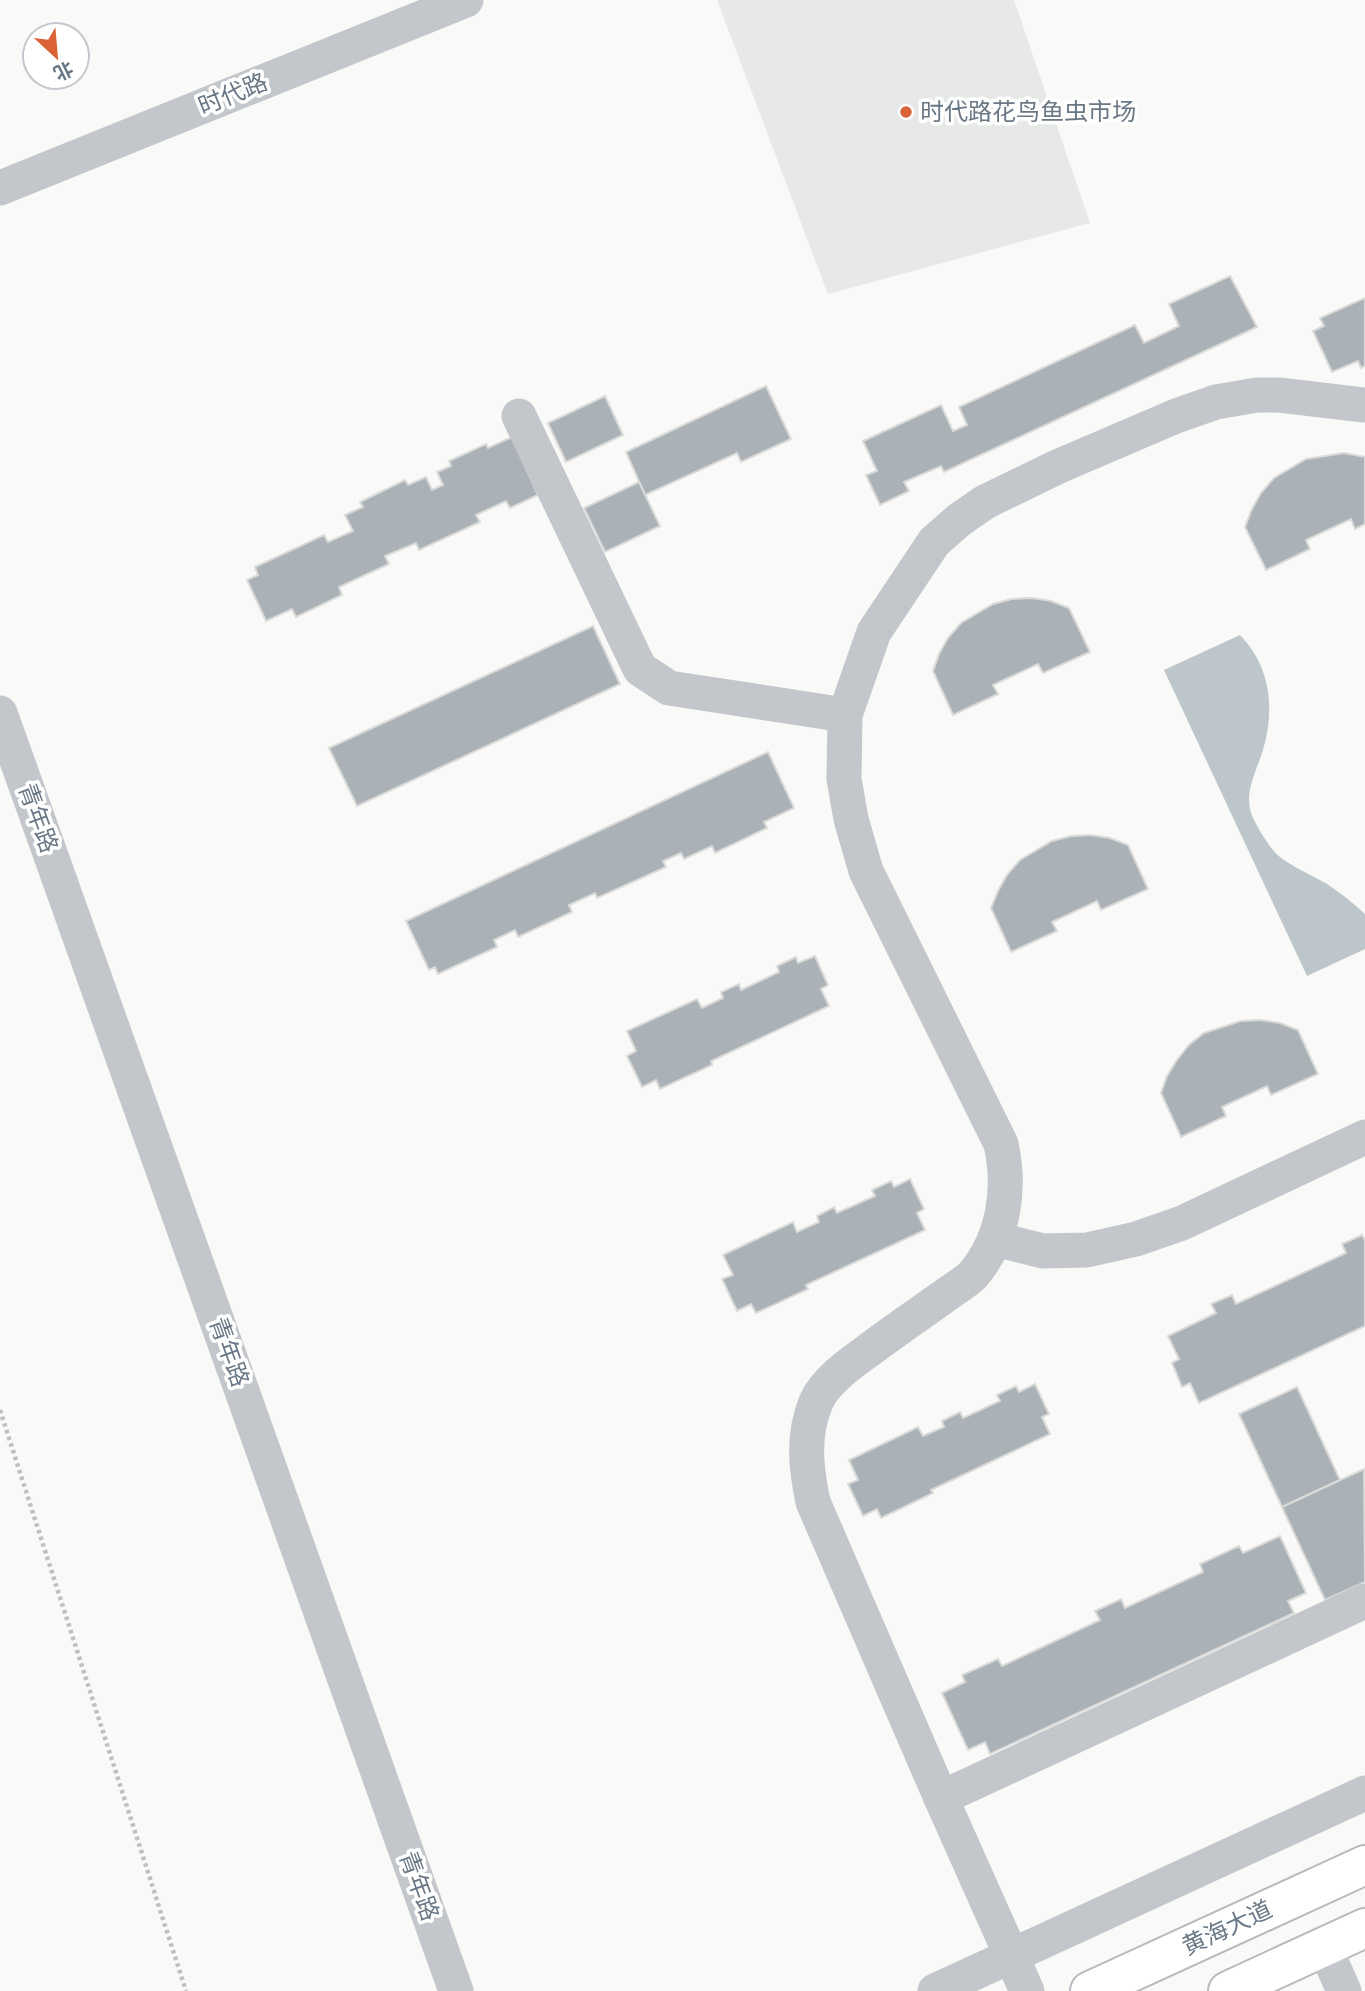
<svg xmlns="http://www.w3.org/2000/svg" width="1365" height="1991" viewBox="0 0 1365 1991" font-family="Karla,'Noto Sans SC',sans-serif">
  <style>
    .built { fill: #e7e8e8 }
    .water { fill: #bdc6cb }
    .building { fill: #aab1b7; stroke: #dadbd9; stroke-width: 2 }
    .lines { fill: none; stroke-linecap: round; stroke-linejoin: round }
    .major-casing { stroke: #b6babe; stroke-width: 42 }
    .path { stroke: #bdbfc2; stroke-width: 4.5; stroke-dasharray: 3.5 3.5; stroke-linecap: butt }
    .minor { stroke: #c3c6ca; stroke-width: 35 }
    .major { stroke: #fff; stroke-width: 38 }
    .poi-dot { fill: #d96336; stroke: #fff; stroke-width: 2.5 }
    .labels { text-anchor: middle; stroke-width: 7; stroke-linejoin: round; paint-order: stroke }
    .street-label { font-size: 24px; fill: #6a7886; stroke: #fff }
    .poi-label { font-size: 24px; fill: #6a7886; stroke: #fff; text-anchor: start }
  </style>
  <rect width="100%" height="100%" fill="#f9f9f7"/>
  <path class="built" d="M717 0H1014L1090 223 828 294Z"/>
  <path class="water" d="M1240 635C1271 667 1275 709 1263 750 1255 776 1241 796 1255 822 1261 833 1271 850 1280 857 1294 868 1312 875 1327 884 1341 893 1353 903 1365 914V949L1307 976 1164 670Z"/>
  <g class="building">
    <path d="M1230 276 1257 327 944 472 941 466 904 482 909 491 880 505 866 475 877 471 863 441 941 405 953 431 967 425 959 407 1135 325 1144 343 1179 326 1169 304Z"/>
    <path d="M1365 298V366L1361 368 1358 361 1332 372 1313 331 1324 326 1320 318Z"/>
    <path d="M766 386 791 439 741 462 737 453 645 495 626 452Z"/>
    <path d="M605 396 623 435 566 462 548 423Z"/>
    <path d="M512 437 538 495 510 508 506 501 476 515 480 522 419 550 416 543 385 556 389 564 339 587 342 595 296 617 292 609 266 621 247 580 258 575 255 567 324 535 328 542 353 531 345 515 363 507 360 502 405 480 408 485 426 477 432 490 443 485 437 472 451 466 449 461 486 444 488 448Z"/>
    <path d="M1344 453 1365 457V524L1355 529 1351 519 1306 540 1310 549 1266 570 1245 527 1252 509 1261 493 1274 478 1306 459Z"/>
    <path d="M639 482 660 526 605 552 584 508Z"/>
    <path d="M1032 598 1051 601 1069 608 1090 652 1043 673 1038 664 993 685 998 694 953 715 933 671 939 654 948 638 961 623 993 604 1012 599Z"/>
    <path d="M593 626 620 684 357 806 329 748Z"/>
    <path d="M768 752 794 808 764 822 767 828 715 853 712 846 684 859 681 853 663 861 666 867 597 898 595 893 569 905 572 912 518 937 515 930 494 940 497 947 438 974 435 967 429 970 406 921Z"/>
    <path d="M1090 835 1110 838 1128 845 1148 889 1101 910 1097 901 1052 922 1057 931 1011 952 991 908 998 891 1007 875 1020 860 1052 841 1071 836Z"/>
    <path d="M815 956 828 985 821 989 829 1006 711 1061 712 1065 660 1089 656 1080 642 1087 627 1056 636 1051 627 1031 697 999 702 1008 723 998 721 992 739 984 741 990 779 972 777 966 796 957 798 963Z"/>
    <path d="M1260 1020 1280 1023 1298 1030 1318 1074 1271 1095 1267 1086 1222 1107 1226 1116 1181 1137 1161 1093 1167 1076 1177 1060 1189 1045 1204 1033 1241 1021Z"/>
    <path d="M910 1179 924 1209 917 1213 925 1230 806 1285 808 1289 756 1313 751 1304 737 1311 722 1279 733 1275 723 1255 793 1222 797 1232 819 1222 817 1216 834 1207 837 1213 875 1196 872 1190 891 1181 894 1187Z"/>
    <path d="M1362 1235 1365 1240V1326L1199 1403 1190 1383 1182 1387 1172 1363 1179 1359 1168 1336 1216 1313 1211 1304 1232 1295 1236 1304 1346 1253 1342 1244Z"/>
    <path d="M1035 1384 1049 1414 1042 1417 1050 1434 931 1490 933 1493 881 1518 877 1509 863 1516 848 1484 858 1480 849 1460 918 1427 923 1436 944 1427 942 1421 960 1412 963 1418 1000 1401 997 1395 1016 1386 1019 1392Z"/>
    <path d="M1297 1387 1340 1480 1282 1507 1239 1414Z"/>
    <path d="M1364 1469 1365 1582 1325 1600 1282 1507Z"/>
    <path d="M1280 1536 1306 1593 1288 1601 1294 1613 990 1754 985 1742 968 1750 942 1693 965 1682 962 1675 998 1659 1002 1666 1100 1620 1095 1611 1121 1599 1125 1608 1203 1572 1200 1564 1239 1546 1243 1553Z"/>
  </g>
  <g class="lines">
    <defs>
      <g id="major">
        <path d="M1090 1991 1365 1865"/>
        <path d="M1228 1991 1365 1928"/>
      </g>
    </defs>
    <use href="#major" class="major-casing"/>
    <path class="path" d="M0 1410 186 1991"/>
    <g class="minor">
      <path d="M0 188 466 0"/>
      <path d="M519 416 640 669 669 688 845 715"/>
      <path d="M0 713 456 1991"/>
      <path d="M995 1239 1043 1251 1087 1250 1136 1239 1182 1223 1365 1137"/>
      <path d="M941 1798 1365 1601"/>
      <path d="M1324 1946 1344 1991"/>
      <path d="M935 1991 1365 1793"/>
      <path d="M1027 1991 941 1798 813 1502C806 1468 802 1436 816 1402 825 1381 851 1363 869 1350 893 1332 918 1315 943 1297 952 1290 965 1283 973 1275 1004 1238 1011 1189 1001 1144L866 871 851 819 844 779 845 715 874 632 934 542 959 520 985 502 1057 467 1176 416 1216 402 1257 395H1279L1365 405"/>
    </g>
    <use href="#major" class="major"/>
  </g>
  <circle class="poi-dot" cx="906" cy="112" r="7"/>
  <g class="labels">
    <g class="street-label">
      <text transform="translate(233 94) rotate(-22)" y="8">时代路</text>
      <text transform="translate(38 818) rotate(70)" y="8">青年路</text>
      <text transform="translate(229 1352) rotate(70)" y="8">青年路</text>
      <text transform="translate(419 1886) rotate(70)" y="8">青年路</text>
      <text transform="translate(1227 1928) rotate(-25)" y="8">黄海大道</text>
    </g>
    <g class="poi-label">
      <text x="920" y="120">时代路花鸟鱼虫市场</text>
    </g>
  </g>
  <g transform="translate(56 56) rotate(154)"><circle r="33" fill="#ffffff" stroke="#c3c9cf" stroke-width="2"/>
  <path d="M0-5L12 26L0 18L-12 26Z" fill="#d96336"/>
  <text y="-10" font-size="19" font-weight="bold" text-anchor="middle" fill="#6a7886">北</text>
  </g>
</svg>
